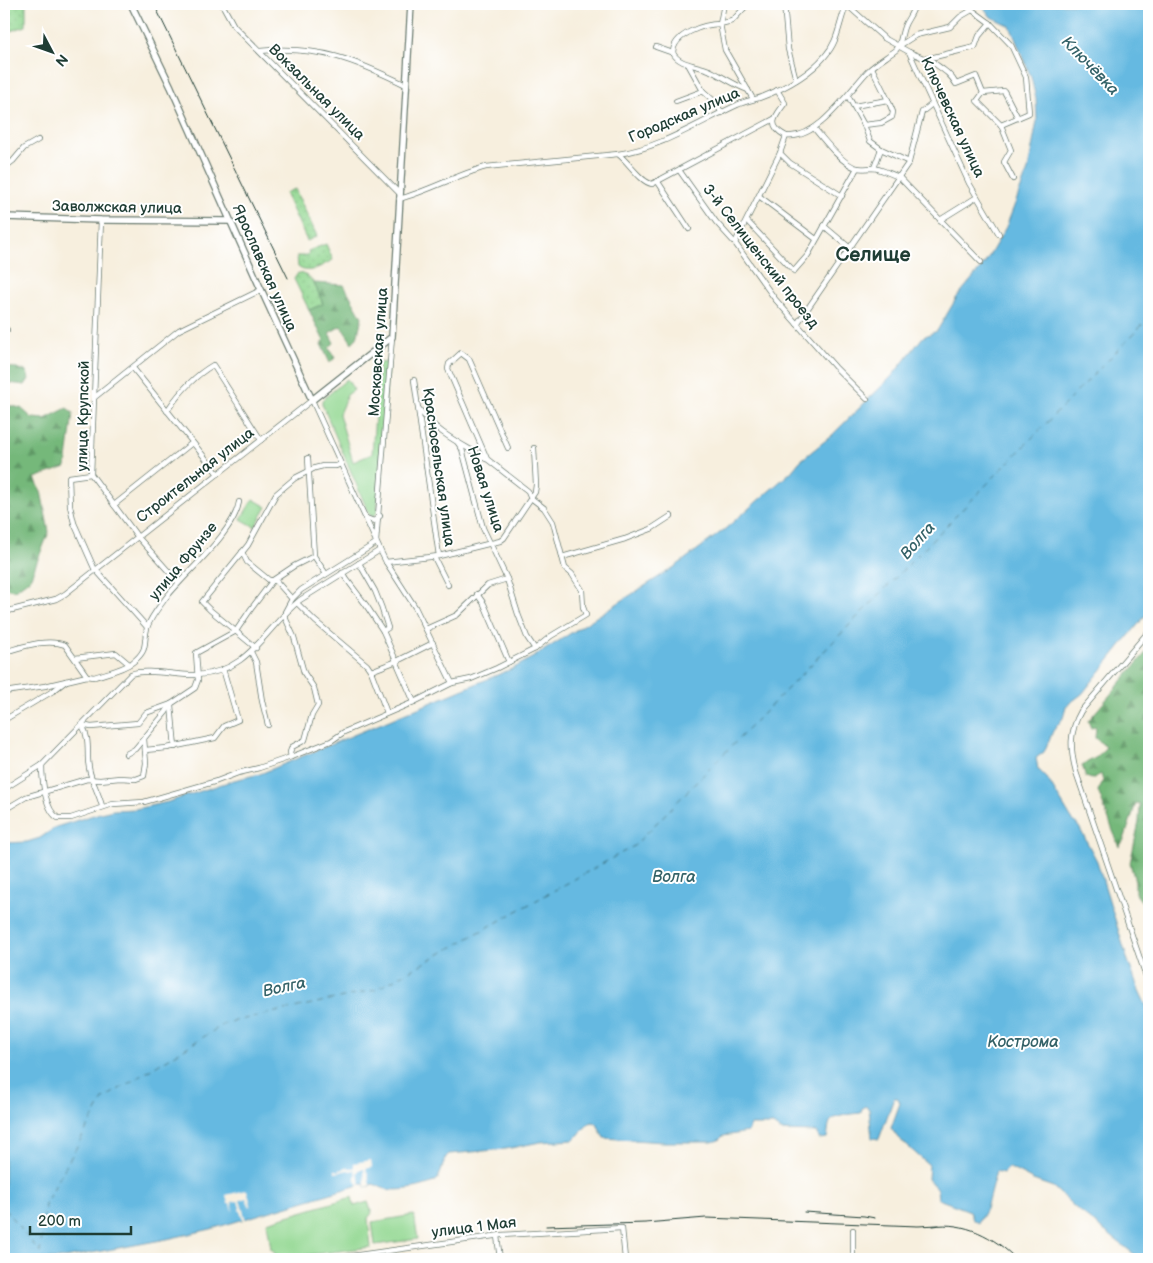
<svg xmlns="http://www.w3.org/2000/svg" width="1153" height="1263" viewBox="0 0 1153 1263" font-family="'Balsamiq Sans',sans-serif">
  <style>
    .grass { fill: url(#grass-dots); stroke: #588a62 }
    .forest { fill: url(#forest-firs); stroke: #4a7a57 }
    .park { fill: #91d790; stroke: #588a62 }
    .water { fill: #65b9e1; stroke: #427b8a }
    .pier { fill: #f7efde }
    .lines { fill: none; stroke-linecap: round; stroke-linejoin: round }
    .ferry { stroke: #346268; stroke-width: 1; stroke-dasharray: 6 5; stroke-linecap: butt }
    .minor-casing { stroke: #6b7b70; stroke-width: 6 }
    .major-casing { stroke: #6b7b70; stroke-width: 8 }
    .minor { stroke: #fff; stroke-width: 4.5 }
    .major { stroke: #fff; stroke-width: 5.5 }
    .rail { stroke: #1f3d34; stroke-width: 1 }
    .labels { text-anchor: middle; stroke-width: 4; stroke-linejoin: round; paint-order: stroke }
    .street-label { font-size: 15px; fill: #1f3d34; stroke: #fff }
    .water-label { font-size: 16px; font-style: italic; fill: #346268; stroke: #fff }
    .district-label { font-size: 20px; font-weight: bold; fill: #1f3d34; stroke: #fff }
  </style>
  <defs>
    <pattern id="grass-dots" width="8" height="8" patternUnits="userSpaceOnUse" patternTransform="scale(1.25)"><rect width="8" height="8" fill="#91d790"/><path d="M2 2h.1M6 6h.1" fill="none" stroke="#7db97d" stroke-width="1.8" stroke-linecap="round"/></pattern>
    <pattern id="forest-firs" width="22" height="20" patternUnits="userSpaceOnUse" patternTransform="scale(1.25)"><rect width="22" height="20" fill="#74b87a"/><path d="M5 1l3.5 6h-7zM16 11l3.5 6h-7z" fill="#5f9765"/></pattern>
  </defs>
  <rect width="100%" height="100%" fill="#fff"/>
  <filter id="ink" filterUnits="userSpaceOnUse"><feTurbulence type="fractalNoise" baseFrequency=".02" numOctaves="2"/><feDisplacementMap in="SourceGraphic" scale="10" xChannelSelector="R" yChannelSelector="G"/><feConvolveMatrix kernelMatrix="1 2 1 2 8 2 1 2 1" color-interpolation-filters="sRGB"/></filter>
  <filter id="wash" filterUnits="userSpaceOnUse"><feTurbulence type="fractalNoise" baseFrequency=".0096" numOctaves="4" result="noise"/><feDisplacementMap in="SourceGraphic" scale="20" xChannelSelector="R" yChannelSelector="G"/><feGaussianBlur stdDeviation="1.12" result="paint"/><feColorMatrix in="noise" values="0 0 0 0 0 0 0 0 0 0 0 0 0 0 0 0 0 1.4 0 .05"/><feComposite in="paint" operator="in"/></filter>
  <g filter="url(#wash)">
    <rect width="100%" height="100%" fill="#f7efde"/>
    <g class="grass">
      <path d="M4 4H26V26L4 33Z"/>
      <path d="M295 189 317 236 307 241 285 193Z"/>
      <path d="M326 244 333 260C322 265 309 276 298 267L297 256H304L309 254 308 251Z"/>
      <path d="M298 273C314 275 318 291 323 304L309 310 294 279Z"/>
    </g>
    <g class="forest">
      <path d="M314 283 344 285 362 317 357 338 352 343 341 326 329 333 334 343 329 348 335 358 330 363 321 344 324 341 309 310 323 304Z"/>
      <path d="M4 367 17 368 27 372 29 379 25 385 8 383 4 391Z"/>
      <path d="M4 396 7 405 21 408 32 418 45 419 67 408 73 413 66 467 35 478 41 491 49 532 30 579 15 590 8 589 4 584Z"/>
      <path d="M1149 649V896L1146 895 1142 902 1135 893V881L1130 863 1139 822 1140 804 1136 803 1124 840 1119 847 1098 791 1103 781 1101 774 1092 779 1086 777 1082 765 1097 757 1106 747 1095 738 1096 727 1091 728 1088 721Z"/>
    </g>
    <g class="park">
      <path d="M388 362 377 512 373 517 369 514 322 404V400L347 379 354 390 347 395 339 414 353 462 372 454 379 363Z"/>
      <path d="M253 499 267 507 255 527 241 519Z"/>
      <path d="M352 1197 354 1206 368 1202 372 1213 368 1218 371 1247 275 1259V1252L271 1249 267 1222Z"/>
      <path d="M414 1215 418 1239 375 1245 372 1222Z"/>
    </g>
    <path class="water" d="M984 4H1149V611L1082 694 1066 706 1063 718 1053 731 1044 752 1036 758 1038 769 1047 778 1071 818 1079 827 1097 861 1127 958 1138 988 1149 1012V1259H1142L1134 1254 1079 1211 1053 1187 1033 1180 1008 1167 1003 1173 996 1171 986 1209 978 1223 973 1220 970 1211 938 1199 937 1189 928 1179 929 1165 898 1138 891 1128 900 1103 898 1098H894L879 1139 872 1138 869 1109 865 1106 862 1109 861 1113C853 1114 835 1115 830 1122 828 1126 828 1134 827 1138L819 1139 818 1133 816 1132 781 1131 773 1125H750L748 1132 723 1136 719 1140 712 1142H663L604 1138 597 1124 593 1122 589 1123 574 1140 540 1142 506 1149 449 1154 446 1157 438 1179C429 1187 398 1192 386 1189 380 1188 377 1184 371 1184L370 1186 365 1187V1184H362L211 1229 167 1239 59 1259H4V843L27 842 40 838 56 827 100 813 113 810 135 809 168 802 234 780 260 774 514 668 535 656 676 566 725 529 791 472 800 461 831 436 892 376 923 337 937 331 957 297 985 263 1006 227 1028 170 1037 121 1036 99 1031 77 1010 26 991 17 984 8 986 6Z"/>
    <g class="pier">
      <path d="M371 1160 372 1167 366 1169 367 1173H368L370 1186 365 1187 364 1169H360L357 1173 361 1185H358L357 1183H355L357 1182 354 1181 356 1180 354 1179 356 1175H355L356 1174 354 1169 352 1171 351 1170V1171L348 1170 335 1173V1170L339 1171V1169L340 1170 348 1167 349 1168H354V1163Z"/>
      <path d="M247 1190 251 1205 250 1207 246 1198 240 1200 246 1221H244L239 1209 240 1208 238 1201 232 1202 233 1212 230 1203H228L226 1195Z"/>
    </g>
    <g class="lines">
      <g class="ferry">
        <path d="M4 1208 39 1252"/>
        <path d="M40 1253 45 1204 103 1099 226 1023 375 990 634 846 1149 318"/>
      </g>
    </g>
  </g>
  <g filter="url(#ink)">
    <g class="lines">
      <defs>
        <g id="minor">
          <path d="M222 4 234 26 400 194"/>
          <path d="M748 4 732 21 720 24 725 50 753 99"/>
          <path d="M784 4 788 49 796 80"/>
          <path d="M846 4 884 38 909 52 969 183 999 234"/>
          <path d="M914 8 921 4"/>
          <path d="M990 23 1011 45 1026 77 1029 113 1001 125"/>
          <path d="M899 46 916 35 950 27 960 17 972 10"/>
          <path d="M656 47 673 53"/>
          <path d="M260 51C318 45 355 60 406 85"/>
          <path d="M909 52 926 59 975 47 979 36 990 23 964 4"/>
          <path d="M673 53C679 65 697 65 709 70 722 76 734 85 748 90"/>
          <path d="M673 53C673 34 704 24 720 24L724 4"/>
          <path d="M929 59C939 68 949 71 956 84L976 76 983 93 977 101 1001 125 1011 150 1004 162 1013 179"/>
          <path d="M688 64 703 91 714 101 722 113"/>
          <path d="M872 68 888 100"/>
          <path d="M777 90 785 103C775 117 766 125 786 136"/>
          <path d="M983 93 1004 91 1018 118"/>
          <path d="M848 96 864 125 870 141 881 149"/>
          <path d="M676 101 703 91"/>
          <path d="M854 106 888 100 893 112 892 117 881 123 864 125"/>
          <path d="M814 128C823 139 843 165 857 168 862 169 868 168 873 168 882 169 890 174 899 177L981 262"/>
          <path d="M780 153 790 163 842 196"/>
          <path d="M618 154C628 161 640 182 652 184L774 119"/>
          <path d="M4 168 13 161 24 148 38 140"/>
          <path d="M874 168 881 149 909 162"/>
          <path d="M679 170 716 222 735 243 775 299 835 367 867 399"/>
          <path d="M658 182 689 229"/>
          <path d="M759 196 816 239"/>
          <path d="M399 199C429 191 456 175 486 167L618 154C660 148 698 123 737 105 745 101 754 100 762 97 785 88 809 75 825 56 839 41 839 21 847 4"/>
          <path d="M101 220 91 474 137 536 178 582"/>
          <path d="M940 220 977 197"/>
          <path d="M747 221 794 271 808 255 857 168"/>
          <path d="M824 226 850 248"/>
          <path d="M735 243 780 153 786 136C818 140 848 92 868 71 876 63 887 57 896 50 901 44 901 35 904 27 907 18 914 13 914 4"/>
          <path d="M797 324 909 162 922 112 932 104"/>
          <path d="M4 330H7"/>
          <path d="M133 368 218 474"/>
          <path d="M414 380 439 556"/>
          <path d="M95 397 179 330 261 290"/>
          <path d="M419 409C436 433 462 444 486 459"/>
          <path d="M167 411C179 393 194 376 213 365L261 440"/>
          <path d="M458 443 462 449 483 528 507 579 518 614 527 637 535 649"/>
          <path d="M308 458 314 556 326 574"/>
          <path d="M91 474 69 477 70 506 74 523 94 568 147 627"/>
          <path d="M114 505 192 443"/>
          <path d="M366 518 374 521 380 516"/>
          <path d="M376 542 392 337"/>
          <path d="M242 552 247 562 269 580 276 581 292 599"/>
          <path d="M434 557 448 585"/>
          <path d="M562 557 625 539 651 529 671 516"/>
          <path d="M386 562 439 556 500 541 504 538 535 492 536 485 534 448"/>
          <path d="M359 563 375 591 381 606 388 628 383 631"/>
          <path d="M342 573 366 605 383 631 414 702"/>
          <path d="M477 594 484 604 509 662"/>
          <path d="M297 603 315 621 367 665 371 671 387 713"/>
          <path d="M4 612 56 599 65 594 312 400 380 550 386 562 415 607 452 683"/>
          <path d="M285 612 292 599 301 590 376 543"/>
          <path d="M284 615 294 637 304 673 314 688 318 705 312 715 305 740 292 747 290 752 291 757"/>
          <path d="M426 629 457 615 488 585 507 579"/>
          <path d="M1149 631 1081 711C1069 732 1070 749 1076 772L1149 985"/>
          <path d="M256 648 210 610 202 602 248 545 276 494 295 478 315 468 323 466H336L341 464"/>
          <path d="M4 652C22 647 47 638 65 645L87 676"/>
          <path d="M251 652 256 662 262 701 268 725"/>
          <path d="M75 658 116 653 129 664"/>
          <path d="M371 671 397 661 433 643"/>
          <path d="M4 692 45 686 87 676 94 677C106 673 123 670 133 662 149 649 143 644 147 628 150 618 159 607 165 599 185 573 234 533 239 502"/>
          <path d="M171 705 175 747"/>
          <path d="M4 720 53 691 66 681"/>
          <path d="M82 725 91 727 138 723 146 713 171 704 195 688 198 680 196 653 236 631 251 609 273 580 294 566 314 556"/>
          <path d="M82 725C91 740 86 753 89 768 91 781 99 793 102 806"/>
          <path d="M145 750 167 748 215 738 224 726 238 720 223 669"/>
          <path d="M126 754 135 749 166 712 171 704"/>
          <path d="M42 765C42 780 45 810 58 818H71L113 804 144 802 217 781 238 773 259 768 291 757 331 741 344 732 414 702 452 683 471 679 497 668 535 649 551 636 586 615 583 607 582 590 572 574 565 568 553 522 544 508 531 498 528 491 487 459 448 369 449 364 461 353 469 359 508 448"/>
          <path d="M4 789 42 765 131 674C146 668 179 676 197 675 250 672 264 629 300 600L380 550"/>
          <path d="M4 810 26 797 87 779 100 780 120 778 136 779 144 776 146 763 144 739"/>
          <path d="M497 1236 500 1259"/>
          <path d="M330 1259 501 1235 622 1228 625 1259"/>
          <path d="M853 1259V1230"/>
        </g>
        <g id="major">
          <path d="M131 4 171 87 259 285 312 400 392 337 411 4"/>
          <path d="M4 217 101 220 230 221"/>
        </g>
      </defs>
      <use href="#minor" class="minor-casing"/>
      <use href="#major" class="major-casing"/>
      <use href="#minor" class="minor"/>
      <use href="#major" class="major"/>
      <g class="rail">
        <path d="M154 4 288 278"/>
        <path d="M804 1212 864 1216 875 1218"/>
        <path d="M546 1226 645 1223 706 1218 918 1226 939 1225"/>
        <path d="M933 1226C964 1221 995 1237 1016 1259"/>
      </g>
    </g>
  </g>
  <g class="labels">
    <g class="street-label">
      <text transform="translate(317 92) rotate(45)" y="5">Вокзальная улица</text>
      <text transform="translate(684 115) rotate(-23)" y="5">Городская улица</text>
      <text transform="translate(953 117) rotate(65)" y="5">Ключевская улица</text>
      <text transform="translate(117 207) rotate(1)" y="5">Заволжская улица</text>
      <text transform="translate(761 256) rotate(52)" y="5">3-й Селищенский проезд</text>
      <text transform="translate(265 268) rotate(66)" y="5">Ярославская улица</text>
      <text transform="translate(378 352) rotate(-86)" y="5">Московская улица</text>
      <text transform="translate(83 416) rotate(-89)" y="5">улица Крупской</text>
      <text transform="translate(439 467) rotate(82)" y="5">Красносельская улица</text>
      <text transform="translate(195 475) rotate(-38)" y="5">Строительная улица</text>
      <text transform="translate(486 489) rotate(72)" y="5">Новая улица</text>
      <text transform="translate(183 561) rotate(-50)" y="5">улица Фрунзе</text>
      <text transform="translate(474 1227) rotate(-7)" y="5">улица 1 Мая</text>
    </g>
    <g class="water-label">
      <text transform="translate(1091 65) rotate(46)" y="6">Ключёвка</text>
      <text transform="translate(917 540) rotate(-48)" y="6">Волга</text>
      <text x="674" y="882">Волга</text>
      <text transform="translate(284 986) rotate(-12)" y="6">Волга</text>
      <text x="1023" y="1047">Кострома</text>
    </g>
    <g class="district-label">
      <text x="873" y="261">Селище</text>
    </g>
  </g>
  <rect width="1153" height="1263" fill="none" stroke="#fff" stroke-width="20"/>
  <g transform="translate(52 52) rotate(131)" stroke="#ffffff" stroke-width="4" paint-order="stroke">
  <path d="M0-4L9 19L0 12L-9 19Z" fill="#1f3d34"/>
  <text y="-8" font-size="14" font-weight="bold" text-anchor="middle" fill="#1f3d34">N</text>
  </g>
  <path d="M30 1226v8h101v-8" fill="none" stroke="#1f3d34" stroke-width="2.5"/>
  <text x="38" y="1226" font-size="15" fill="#1f3d34" stroke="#ffffff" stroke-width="4" paint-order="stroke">200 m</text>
</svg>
